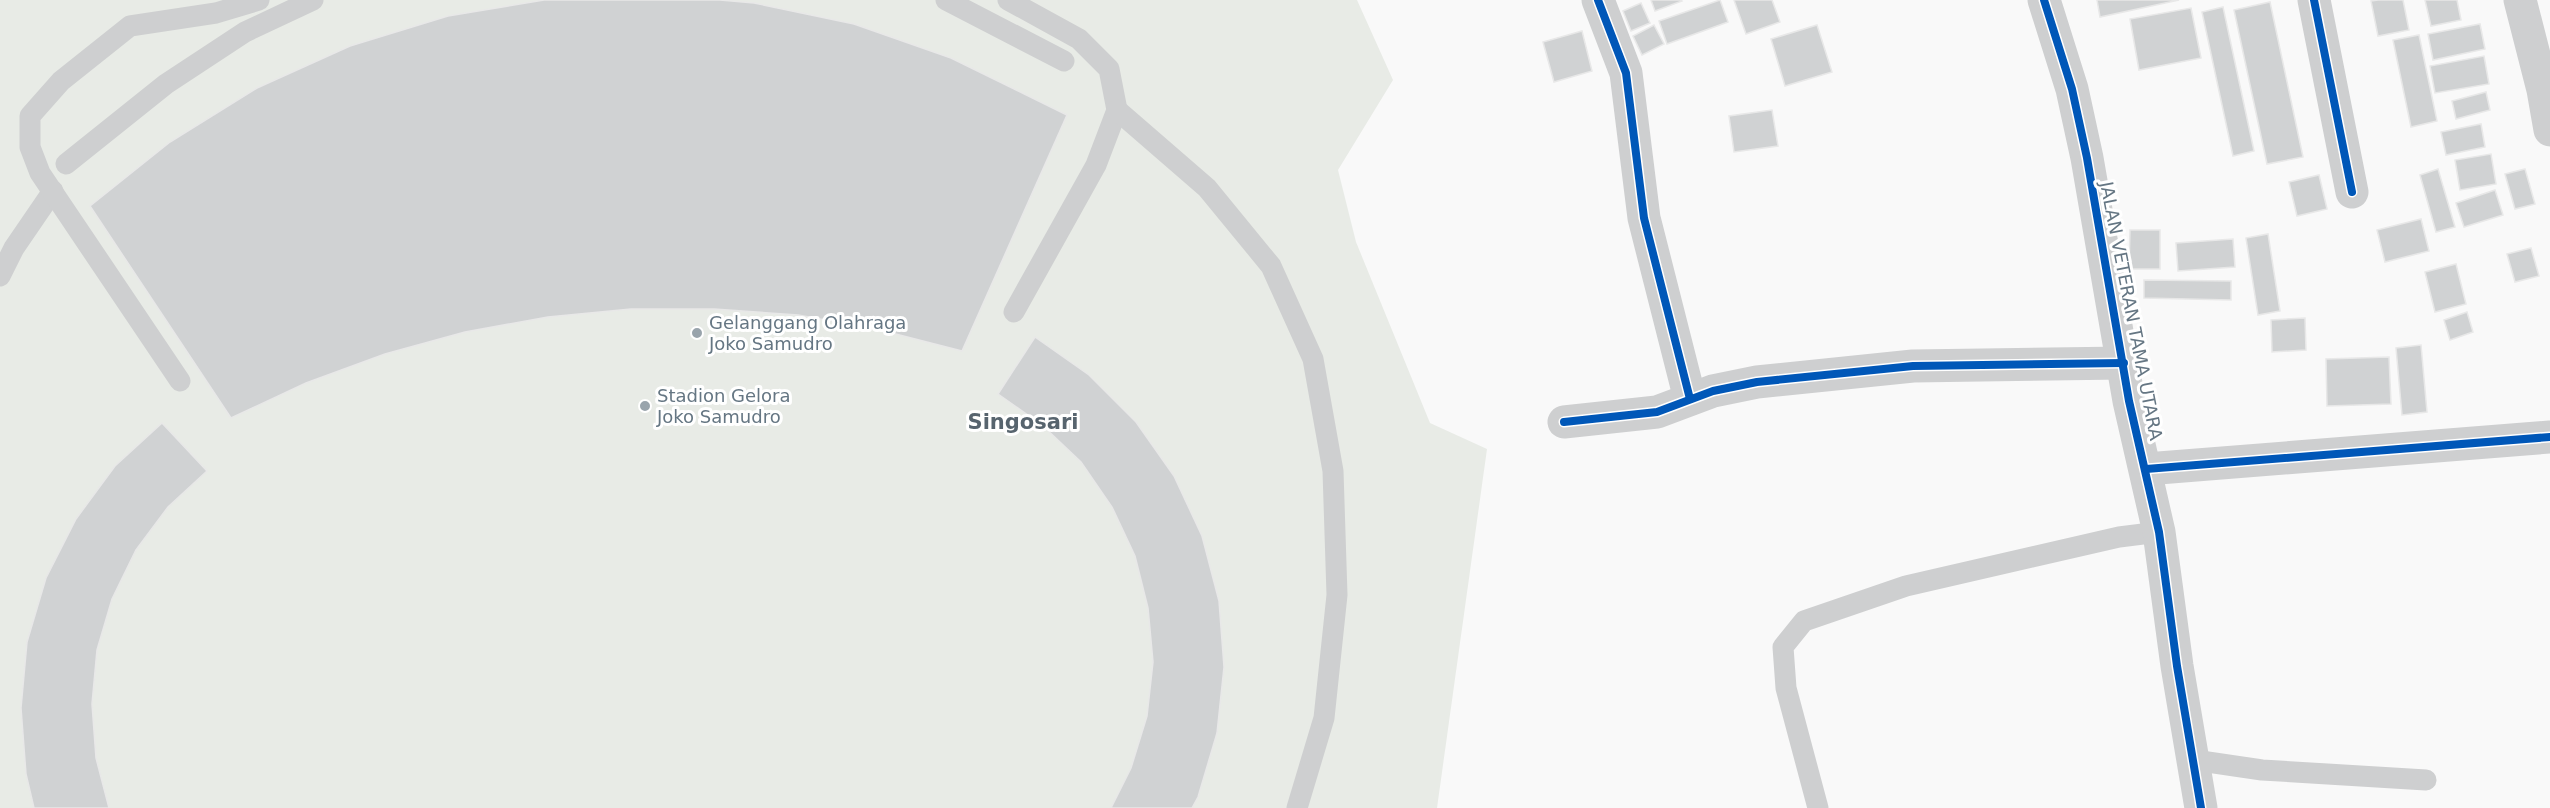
<svg xmlns="http://www.w3.org/2000/svg" width="2550" height="808" viewBox="0 0 2550 808" font-family="'DejaVu Sans',sans-serif">
  <style>
    .green { fill: #e8ebe6 }
    .building { fill: #d0d2d3; stroke: #e8e8e8; stroke-width: 1.5 }
    .lines { fill: none; stroke-linecap: round; stroke-linejoin: round }
    .service { stroke: #cecfd0; stroke-width: 21 }
    .minor { stroke: #cecfd0; stroke-width: 33 }
    .cycleway-casing { stroke: #fff; stroke-width: 11 }
    .cycleway { stroke: #0057b8; stroke-width: 8 }
    .poi-dot { fill: #99a4ac; stroke: #fff; stroke-width: 2 }
    .labels { text-anchor: middle; stroke-width: 6; stroke-linejoin: round; paint-order: stroke }
    .street-label { font-size: 18px; fill: #657683; stroke: #fff }
    .poi-label { font-size: 18px; fill: #657683; stroke: #fff; text-anchor: start }
    .quarter-label { font-size: 21px; font-weight: bold; fill: #57646e; stroke: #fff }
  </style>
  <rect width="100%" height="100%" fill="#f9f9f9"/>
  <path class="green" d="M0 0H1357L1393 80 1338 170 1356 242 1430 423 1487 449 1437 808H0Z"/>
  <g class="building">
    <path d="M544 0H720L754 3 854 24 951 58 1067 115 962 351 880 330 798 315 714 309H631L548 317 465 332 385 354 306 383 231 418 90 206 170 142 257 88 350 46 448 16Z"/>
    <path d="M1651 0H1681L1682 1 1655 11Z"/>
    <path d="M1720 0 1728 22 1667 44 1659 21Z"/>
    <path d="M1734 0H1772L1780 22 1746 34Z"/>
    <path d="M2097 0H2179L2100 17Z"/>
    <path d="M2378 0H2403L2409 30 2378 36 2371 1Z"/>
    <path d="M2425 0H2457L2461 20 2431 26Z"/>
    <path d="M2270 2 2303 157 2267 164 2234 10Z"/>
    <path d="M1641 3 1650 23 1631 31 1623 11Z"/>
    <path d="M2223 7 2254 151 2233 156 2202 12Z"/>
    <path d="M2191 8 2201 58 2139 70 2130 19Z"/>
    <path d="M2480 24 2485 49 2433 60 2428 34Z"/>
    <path d="M1654 25 1664 44 1642 55 1633 36Z"/>
    <path d="M1817 25 1832 72 1785 86 1771 39Z"/>
    <path d="M1582 31 1592 71 1554 82 1543 42Z"/>
    <path d="M2419 35 2437 121 2411 127 2393 40Z"/>
    <path d="M2484 56 2489 84 2435 93 2430 66Z"/>
    <path d="M2486 92 2490 110 2456 119 2452 101Z"/>
    <path d="M1772 110 1778 146 1734 152 1729 116Z"/>
    <path d="M2481 124 2485 147 2446 155 2441 132Z"/>
    <path d="M2491 154 2496 184 2460 190 2455 160Z"/>
    <path d="M2438 169 2455 227 2436 232 2420 175Z"/>
    <path d="M2525 169 2535 204 2515 209 2505 174Z"/>
    <path d="M2319 175 2327 209 2297 216 2289 182Z"/>
    <path d="M2495 190 2503 215 2464 227 2456 203Z"/>
    <path d="M2421 219 2429 251 2385 262 2377 230Z"/>
    <path d="M2130 230H2160V269H2129Z"/>
    <path d="M2268 234 2280 311 2258 315 2246 238Z"/>
    <path d="M2233 239 2235 267 2178 271 2176 243Z"/>
    <path d="M2531 248 2539 276 2515 282 2507 254Z"/>
    <path d="M2456 264 2466 304 2435 312 2425 272Z"/>
    <path d="M2144 280 2231 281V300L2144 298Z"/>
    <path d="M2467 312 2473 332 2450 340 2444 320Z"/>
    <path d="M2305 318 2306 350 2272 352 2271 320Z"/>
    <path d="M1035 337 1089 375 1136 422 1174 476 1202 536 1219 601 1224 667 1217 733 1198 797 1192 808H1111L1131 768 1147 716 1153 662 1148 608 1135 556 1112 507 1081 462 1042 425 998 394Z"/>
    <path d="M2421 345 2427 412 2402 415 2396 348Z"/>
    <path d="M2389 357 2391 404 2327 406 2326 359Z"/>
    <path d="M162 423 207 471 168 507 136 550 112 599 97 650 92 704 96 758 109 808H34L26 774 21 708 27 642 46 578 76 519 115 466Z"/>
  </g>
  <g class="lines">
    <g class="service">
      <path d="M946 0 1064 61"/>
      <path d="M1008 0 1079 39 1109 69 1117 110 1096 165 1014 312"/>
      <path d="M1117 110 1207 188 1271 266 1313 359 1333 471 1337 595 1324 718 1297 808"/>
      <path d="M66 164 166 84 245 32 313 0"/>
      <path d="M0 276 14 248 53 191"/>
      <path d="M180 381 40 173 30 147V116L61 81 130 26 216 13 259 0"/>
      <path d="M2194 760 2262 770 2426 780"/>
      <path d="M1818 808 1786 688 1783 647 1804 621 1906 586 2119 537 2159 532"/>
    </g>
    <g class="minor">
      <path d="M1598 0 1626 73 1644 218 1690 399"/>
      <path d="M2044 0 2072 89 2087 158 2129 401 2159 532 2177 666 2201 808"/>
      <path d="M2314 0 2352 192"/>
      <path d="M2520 0 2543 90 2550 130"/>
      <path d="M1564 422 1657 412 1713 391 1757 382 1913 366 2124 363"/>
      <path d="M2146 469 2550 437"/>
    </g>
    <defs>
      <g id="cycleway">
        <path d="M1598 0 1626 73 1644 218 1690 399"/>
        <path d="M2044 0 2072 89 2087 158 2129 401 2159 532 2177 666 2201 808"/>
        <path d="M2314 0 2352 192"/>
        <path d="M1564 422 1657 412 1713 391 1757 382 1913 366 2124 363"/>
        <path d="M2146 469 2550 437"/>
      </g>
    </defs>
    <use href="#cycleway" class="cycleway-casing"/>
    <use href="#cycleway" class="cycleway"/>
  </g>
  <g class="poi-dot">
    <circle cx="697" cy="333" r="6"/>
    <circle cx="645" cy="406" r="6"/>
  </g>
  <g class="labels">
    <g class="street-label">
      <text transform="translate(2131 311) rotate(79)" y="6">JALAN VETERAN TAMA UTARA</text>
    </g>
    <g class="poi-label">
      <text x="709" y="329">Gelanggang Olahraga<tspan x="709" dy="21">Joko Samudro</tspan></text>
      <text x="657" y="402">Stadion Gelora<tspan x="657" dy="21">Joko Samudro</tspan></text>
    </g>
    <g class="quarter-label">
      <text x="1023" y="429">Singosari</text>
    </g>
  </g>
</svg>
